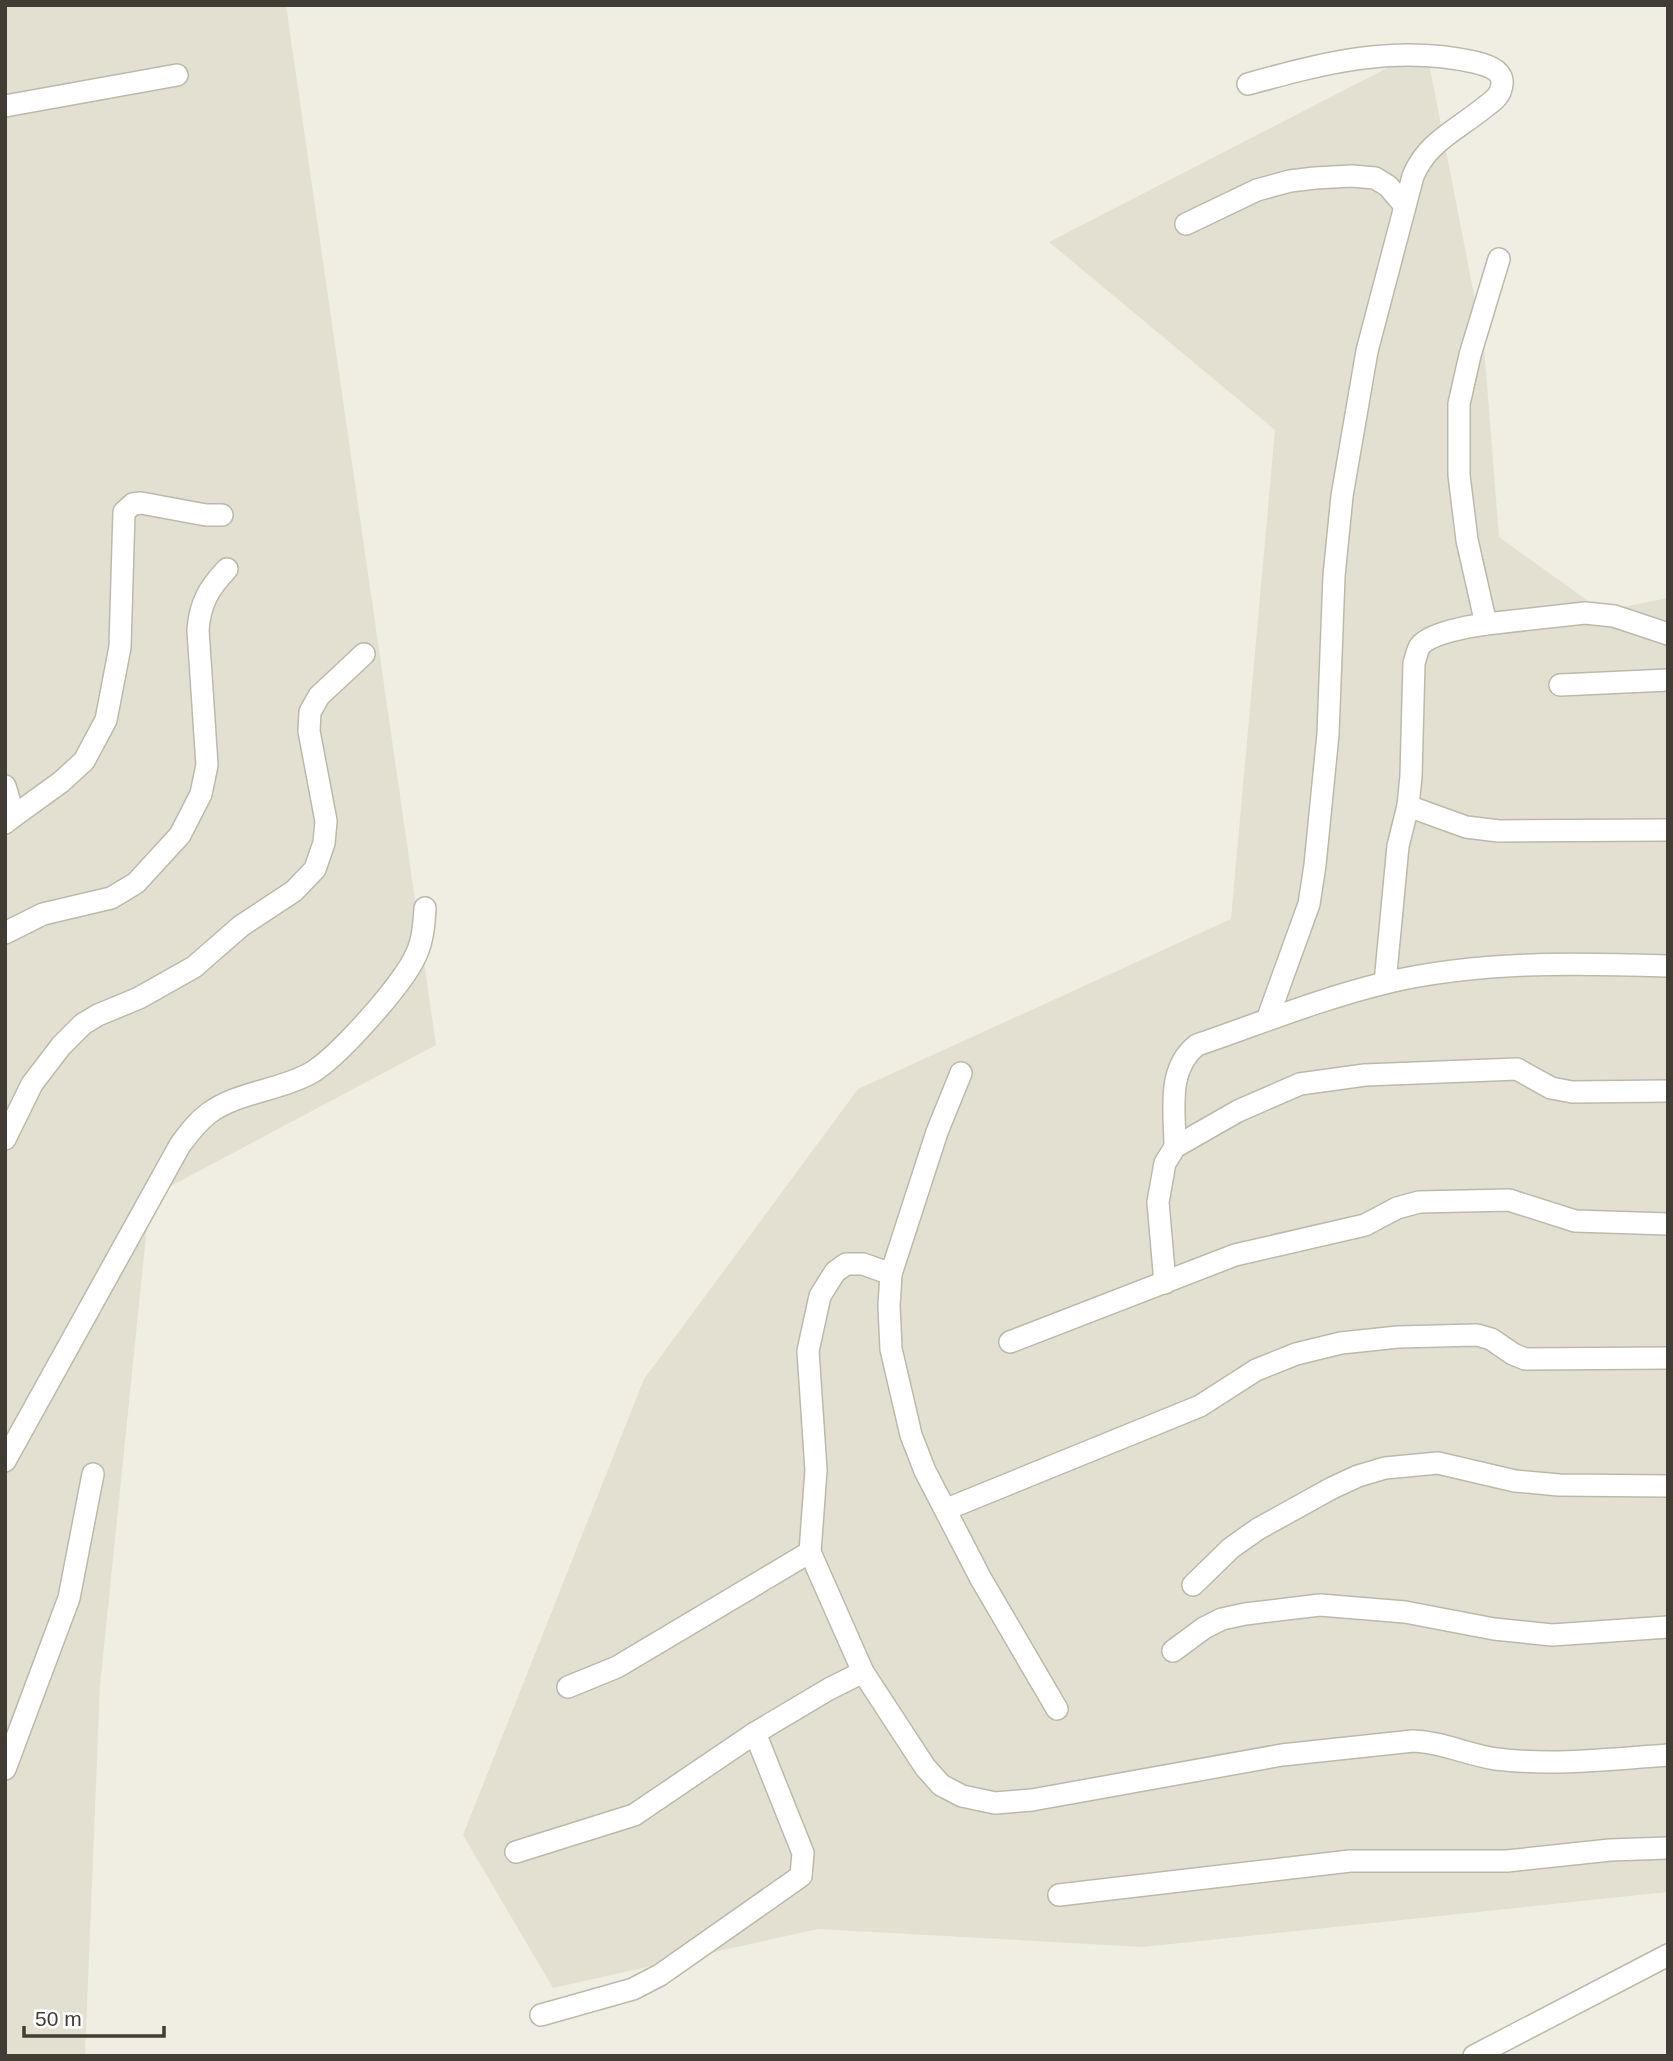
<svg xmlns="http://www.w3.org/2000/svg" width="1673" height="2061" viewBox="0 0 1673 2061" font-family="Arial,sans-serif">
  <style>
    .residential { fill: #e3e0d2 }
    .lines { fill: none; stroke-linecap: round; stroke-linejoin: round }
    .street-casing { stroke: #bdb9aa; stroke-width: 24 }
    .street { stroke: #fff; stroke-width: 21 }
  </style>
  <rect width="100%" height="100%" fill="#f0ede3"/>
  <g class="residential">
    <path d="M5 5H286L436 1045 150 1197 100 1686 85 2056H5Z"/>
    <path d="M1426 48 1484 346 1499 537 1602 611 1668 598V1892L1143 1947 818 1929 553 1988 463 1835 644 1379 858 1089 1231 919 1275 430 1049 242Z"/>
  </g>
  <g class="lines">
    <defs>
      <g id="street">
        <path d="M1248 84C1324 63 1395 44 1474 62 1491 66 1508 72 1500 92 1497 99 1490 103 1485 107 1457 130 1427 142 1413 176L1367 351 1342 496 1334 576 1328 734 1315 865 1309 904 1267 1020"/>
        <path d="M5 106 177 75"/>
        <path d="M1186 224 1257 190 1290 181 1315 178 1352 176 1375 178 1388 186 1405 206"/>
        <path d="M1486 624 1585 613 1614 616 1668 634"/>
        <path d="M1560 685 1668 680"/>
        <path d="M5 786 14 816 5 823"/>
        <path d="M1408 806 1466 827 1499 831 1668 830"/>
        <path d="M14 816 61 782 84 761 106 720 120 647 124 512 133 504 141 503 206 515H222"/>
        <path d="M5 933 43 914 111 898 136 883 180 835 201 794 207 765 198 630C200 603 209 588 227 569"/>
        <path d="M1385 983 1398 846 1408 806 1411 776 1414 663C1416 658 1417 650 1420 646 1430 633 1470 626 1486 624L1467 540 1459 475V404L1470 355 1499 259"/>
        <path d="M961 1073 937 1132 891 1274 889 1306 891 1349 911 1435 925 1471 981 1579 1057 1709"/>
        <path d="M5 1139 32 1084 61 1046 83 1024 98 1015 139 998 194 967 241 926 294 891 315 869 324 843 326 821 309 731 310 712 319 696 364 654"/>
        <path d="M1175 1147C1175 1112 1166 1069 1197 1045 1258 1024 1323 998 1385 983 1477 961 1574 963 1668 966"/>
        <path d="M891 1274 863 1264H846L835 1272 820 1296 808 1351 816 1470 810 1552 863 1672 925 1767 941 1785 962 1796 995 1803 1032 1800 1282 1755 1413 1741C1442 1742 1468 1755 1496 1759 1553 1766 1611 1759 1668 1755"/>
        <path d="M1165 1283 1158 1202 1165 1163 1175 1147 1238 1111 1300 1084 1365 1075 1517 1069 1551 1088 1572 1092 1668 1091"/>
        <path d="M1010 1342 1235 1255 1365 1225 1397 1208 1419 1202 1509 1200 1575 1221 1668 1224"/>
        <path d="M5 1461 180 1145C189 1133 197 1122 209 1113 238 1092 277 1091 309 1074 336 1060 404 983 416 955 423 940 424 924 425 908"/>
        <path d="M947 1509 1200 1406 1256 1370 1296 1354 1341 1343 1398 1337 1477 1335 1491 1339 1513 1354 1525 1359 1668 1358"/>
        <path d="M1193 1585 1231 1548 1258 1529 1332 1488 1358 1476 1385 1468 1438 1463 1515 1481 1559 1485 1668 1486"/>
        <path d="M1173 1651 1204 1628 1222 1619 1245 1614 1320 1605 1405 1612 1494 1629 1552 1635 1668 1627"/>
        <path d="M568 1687 617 1667 810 1552"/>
        <path d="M5 1769 69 1598 93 1474"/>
        <path d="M516 1852 634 1815 755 1733 829 1689 863 1672"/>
        <path d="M1059 1895 1350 1861H1507L1610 1850 1668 1848"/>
        <path d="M541 2015 633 1989 660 1975 801 1876 803 1853 755 1733"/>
        <path d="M1474 2056 1668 1955"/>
      </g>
    </defs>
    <use href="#street" class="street-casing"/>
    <use href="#street" class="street"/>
  </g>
  <rect width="1673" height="2061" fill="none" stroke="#413d34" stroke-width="14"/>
  <path d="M24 2026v10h140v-10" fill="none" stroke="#413d34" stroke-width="3.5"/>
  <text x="35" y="2026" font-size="21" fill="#413d34" stroke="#ffffff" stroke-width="5" paint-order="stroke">50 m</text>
</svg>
